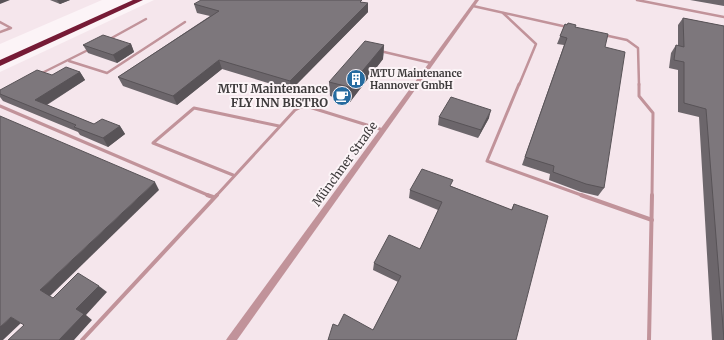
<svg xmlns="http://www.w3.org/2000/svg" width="724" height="340" viewBox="0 0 724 340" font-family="Merriweather,serif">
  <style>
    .built { fill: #f5e6ec }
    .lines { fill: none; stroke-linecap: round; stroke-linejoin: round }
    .service-far2 { stroke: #c1939a; stroke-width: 2.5 }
    .service-far1 { stroke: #c1939a; stroke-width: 3 }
    .service { stroke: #c1939a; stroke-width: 4 }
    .minor { fill: #c1939a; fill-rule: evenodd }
    .motorway { fill: #761b36; fill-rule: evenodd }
    .wall { fill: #6c666b }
    .shaded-wall { fill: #585357 }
    .building { fill: #7d777c; stroke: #585357 }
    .labels { text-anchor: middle; stroke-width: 4; stroke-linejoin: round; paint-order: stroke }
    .far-poi-label { font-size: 10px; font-weight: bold; fill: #3e3b3c; stroke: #fcf4f7; text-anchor: start }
    .poi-label { font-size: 12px; font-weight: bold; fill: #3e3b3c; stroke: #fcf4f7; text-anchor: end }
    .street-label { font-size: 12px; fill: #3e3b3c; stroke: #fcf4f7 }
  </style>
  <rect width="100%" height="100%" fill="#fcf4f7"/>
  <g class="built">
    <path d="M0 0H102L0 44Z"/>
    <path d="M154 0H724V340H0V72Z"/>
  </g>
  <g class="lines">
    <g class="service-far2">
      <path d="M637 0 724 17"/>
      <path d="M473 6 567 27"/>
      <path d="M503 13 536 44 519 85"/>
      <path d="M0 22 11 28 0 32"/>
      <path d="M604 35 627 40 638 48 639 85"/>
      <path d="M108 40 146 19"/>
      <path d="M380 51 431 63"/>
      <path d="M69 61 107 73 185 22"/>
      <path d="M40 74 90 49"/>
    </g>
    <g class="service-far1">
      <path d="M519 84 487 161 584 196"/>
      <path d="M639 84V96L653 113 652 196"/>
      <path d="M0 106 210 196"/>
      <path d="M233 175 153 143 194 108 279 126"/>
      <path d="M216 196 295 110 301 107H309L383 130"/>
    </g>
    <g class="service">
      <path d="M207 195 213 197"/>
      <path d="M581 195 652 220"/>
      <path d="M82 340 217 195"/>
      <path d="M649 340 652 195"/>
    </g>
    <path class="minor" d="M475 0H479L237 340H226L228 337Z"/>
    <path class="motorway" d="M133 0H143L0 66V60Z"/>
  </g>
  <g class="wall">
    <path d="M50 0H70L60 4Z"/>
    <path d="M690 0H724V6Z"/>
    <path d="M362 2 368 12 291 90 222 69 177 105 123 86 118 77 210 16 197 13 194 4Z"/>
    <path d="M683 18 724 26V340H712L699 117 678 112V70L669 68 671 53 676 45 678 46V25Z"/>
    <path d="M565 24 575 27 605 47 604 188 598 196 581 192 549 180 550 174 522 165 564 45 557 44Z"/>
    <path d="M131 44 134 52 117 63 88 53 83 45Z"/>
    <path d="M384 45 383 59 350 102 330 96 329 82Z"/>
    <path d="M80 72 85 80 47 105 94 124 120 126 125 134 108 147 80 135 78 132 3 101 0 97V90Z"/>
    <path d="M439 117 489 118 478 138 438 125Z"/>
    <path d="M451 186 511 210 514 204 516 340H328L338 326 373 330 398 282 373 270 374 263 420 249 438 210 409 198 410 190Z"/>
  </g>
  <g class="shaded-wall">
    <path d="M0 0H10L0 4Z"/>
    <path d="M57 0H70L60 4Z"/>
    <path d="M368 3V12L291 90 290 81Z"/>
    <path d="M131 44 134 52 117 63 113 55Z"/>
    <path d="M384 45 383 59 350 102 349 87Z"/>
    <path d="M219 60 222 69 177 105 173 96Z"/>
    <path d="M80 72 85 80 41 108 35 100Z"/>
    <path d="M491 110 489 118 478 138 481 130Z"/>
    <path d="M120 126 125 134 108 147 103 138Z"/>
    <path d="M155 182 159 190 49 297 40 290Z"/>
    <path d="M99 286 107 292 86 315 92 320 74 340H59L76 309Z"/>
    <path d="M11 317 21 323 3 340H0V327Z"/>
  </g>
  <g class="building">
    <path d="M201 0H362L360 2 368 3 290 81 219 60 173 96 118 77 219 11 194 4Z"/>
    <path d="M683 18 724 26V340L706 109 684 103V62L674 60 676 45 684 47Z"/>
    <path d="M568 23 576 25 575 27 608 34 605 47 625 52 604 188 586 184 553 172 554 166 525 157 567 38 560 36 565 24 567 25Z"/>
    <path d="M103 35 131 44 113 55 83 45Z"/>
    <path d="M365 41 384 45 349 87 329 82Z"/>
    <path d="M66 67 80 72 35 100 94 124 102 119 120 126 103 138 74 127 76 125 0 94V90L37 70 52 75Z"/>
    <path d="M451 97 491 110 481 130 439 117Z"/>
    <path d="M0 116 155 182 40 290 53 298 78 273 99 286 76 309 84 314 59 340H8L24 325 11 317 0 327Z"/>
    <path d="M422 169 453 180 450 186 512 210 514 204 548 216 516 340H328L333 324 338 326 344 314 373 330 401 276 374 263 389 235 420 249 442 202 410 190Z"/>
  </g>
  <defs>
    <symbol id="building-disc" viewBox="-11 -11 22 22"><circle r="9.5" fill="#266b9f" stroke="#fcf4f7"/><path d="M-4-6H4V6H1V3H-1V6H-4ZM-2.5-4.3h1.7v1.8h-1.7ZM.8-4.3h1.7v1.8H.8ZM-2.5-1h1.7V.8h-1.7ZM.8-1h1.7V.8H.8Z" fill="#fff"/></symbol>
    <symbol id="cafe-disc" viewBox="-11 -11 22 22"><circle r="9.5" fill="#266b9f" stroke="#fcf4f7"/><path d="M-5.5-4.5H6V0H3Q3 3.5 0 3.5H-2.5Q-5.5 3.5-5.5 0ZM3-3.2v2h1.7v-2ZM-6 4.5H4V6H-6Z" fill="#fff"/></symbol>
  </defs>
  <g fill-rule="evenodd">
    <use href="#building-disc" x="345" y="68" width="22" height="22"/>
    <use href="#cafe-disc" x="331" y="85" width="22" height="22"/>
  </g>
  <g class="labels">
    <g class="far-poi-label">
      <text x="370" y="77">MTU Maintenance<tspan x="370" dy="12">Hannover GmbH</tspan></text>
    </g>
    <g class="poi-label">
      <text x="328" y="93">MTU Maintenance<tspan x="328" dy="14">FLY INN BISTRO</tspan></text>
    </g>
    <g class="street-label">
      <text transform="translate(345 164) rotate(-54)" y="4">Münchner Straße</text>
    </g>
  </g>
</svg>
